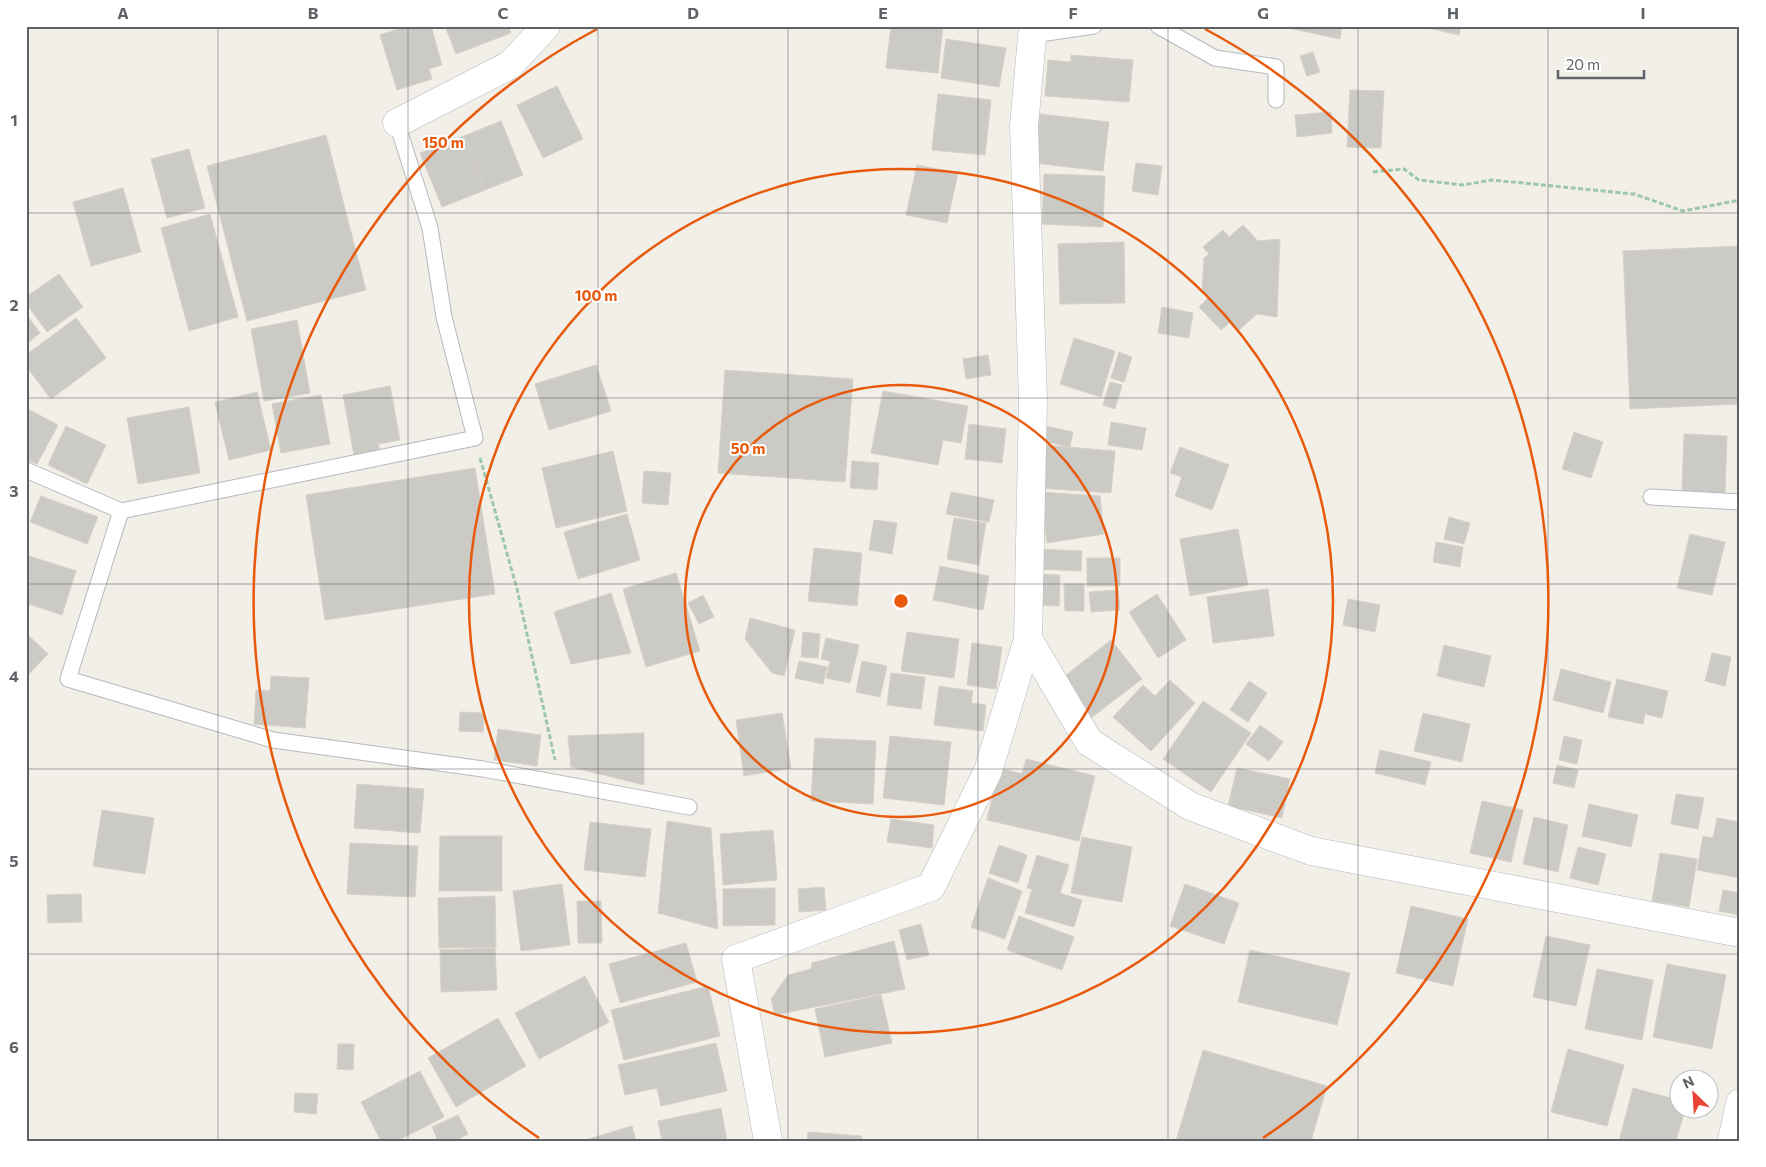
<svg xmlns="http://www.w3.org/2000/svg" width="1766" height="1167" viewBox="0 0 1766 1167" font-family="Commissioner,sans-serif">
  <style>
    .building { fill: #cccac5; stroke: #d6d1c6 }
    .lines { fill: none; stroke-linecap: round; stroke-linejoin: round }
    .service-casing { stroke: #b5b8bc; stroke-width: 17 }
    .minor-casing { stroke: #b5b8bc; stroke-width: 29 }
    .path { stroke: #9cc7a9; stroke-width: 3; stroke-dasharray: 5 2.5; stroke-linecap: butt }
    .service { stroke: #fff; stroke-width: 15 }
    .minor { stroke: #fff; stroke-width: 28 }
    .grid { fill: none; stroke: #5f6368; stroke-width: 1; stroke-opacity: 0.55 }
    .ring { fill: none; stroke: #e8590c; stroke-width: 2.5 }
    .centre { fill: #e8590c; stroke: #fff; stroke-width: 2.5 }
    .ring-label { font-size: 15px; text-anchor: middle; font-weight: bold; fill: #e8590c; stroke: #fff; stroke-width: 4; stroke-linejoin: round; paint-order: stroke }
    .neatline { fill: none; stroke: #5f6368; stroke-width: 2 }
    .grid-label { font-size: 16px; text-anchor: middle; font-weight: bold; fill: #5f6368 }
  </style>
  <rect width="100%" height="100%" fill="#f1efe8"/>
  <g class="building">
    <path d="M408 26H431L442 65 429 69 432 79 397 90 380 35Z"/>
    <path d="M445 26H508L511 33 456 54Z"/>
    <path d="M891 26H943L938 73 886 68Z"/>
    <path d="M1279 26H1342L1340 39Z"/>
    <path d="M1419 26H1461L1459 35Z"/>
    <path d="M946 39 1006 48 999 87 941 78Z"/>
    <path d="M1313 52 1320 72 1307 76 1300 56Z"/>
    <path d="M1071 55 1133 60 1129 102 1045 96 1048 60 1071 62Z"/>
    <path d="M557 86 583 139 543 158 517 105Z"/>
    <path d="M1350 90 1384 91 1381 148 1347 147Z"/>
    <path d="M938 94 991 100 985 155 932 150Z"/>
    <path d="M1331 112 1332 133 1297 137 1295 115Z"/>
    <path d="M1040 114 1109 122 1103 171 1034 163Z"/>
    <path d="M501 121 523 175 485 190 464 136Z"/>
    <path d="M326 135 366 290 247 321 207 166Z"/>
    <path d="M464 136 485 190 442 207 420 153Z"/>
    <path d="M189 149 205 208 167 218 151 159Z"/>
    <rect x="1738" y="149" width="2" height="26"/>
    <path d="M1136 163 1162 166 1158 195 1132 191Z"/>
    <path d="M917 165 958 173 947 223 906 215Z"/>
    <path d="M1044 174 1105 176 1103 227 1042 224Z"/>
    <path d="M123 188 141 252 91 266 73 202Z"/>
    <path d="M210 214 238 317 189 331 161 228Z"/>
    <path d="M1243 225 1258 241 1280 239 1277 317 1257 314 1238 331 1230 322 1221 330 1199 307 1208 298 1202 291 1204 258 1209 254 1203 247 1223 230 1229 237Z"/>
    <path d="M1124 242 1125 303 1060 304 1058 244Z"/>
    <path d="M1740 246V404L1630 409 1623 251Z"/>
    <path d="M59 274 83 307 47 332 26 303V297Z"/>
    <path d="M1162 307 1193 313 1189 338 1158 333Z"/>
    <path d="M26 314 40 333 26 344Z"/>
    <path d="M76 318 106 358 51 399 26 366V355Z"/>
    <path d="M297 320 310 393 264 401 251 329Z"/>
    <path d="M1074 338 1115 351 1101 397 1060 384Z"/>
    <path d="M1119 352 1132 357 1124 382 1111 378Z"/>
    <path d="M988 355 991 375 966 379 963 359Z"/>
    <path d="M596 365 611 411 549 430 535 384Z"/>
    <path d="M725 370 853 379 845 482 718 473Z"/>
    <path d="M1110 382 1122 385 1115 409 1103 405Z"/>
    <path d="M390 386 400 440 378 444 380 450 354 455 343 395Z"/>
    <path d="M883 391 968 406 961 443 943 440 938 465 871 453Z"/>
    <path d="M257 392 271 450 229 460 215 402Z"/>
    <path d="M321 395 330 444 281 453 272 404Z"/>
    <path d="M189 407 200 473 138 484 127 418Z"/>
    <path d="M26 408 58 425 37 464 26 459Z"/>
    <path d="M1111 422 1146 428 1142 450 1108 445Z"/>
    <path d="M969 424 1006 429 1002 463 965 459Z"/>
    <path d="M66 426 106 445 87 484 48 465Z"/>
    <path d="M1046 426 1073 432 1070 447 1043 441Z"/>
    <path d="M1574 432 1603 442 1591 478 1562 469Z"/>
    <path d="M1684 434 1727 436 1725 493 1682 491Z"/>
    <path d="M1043 445 1115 451 1111 493 1039 488Z"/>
    <path d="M1180 447 1229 465 1212 510 1175 496 1182 477 1170 473Z"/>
    <path d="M613 451 627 511 556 528 542 468Z"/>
    <path d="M852 461 879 463 877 490 850 488Z"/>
    <path d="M475 468 495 594 325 620 306 495Z"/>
    <path d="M644 471 671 473 668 505 642 503Z"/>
    <path d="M951 492 994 500 989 522 946 514Z"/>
    <path d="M1041 492 1100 496 1104 534 1047 543Z"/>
    <path d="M41 496 98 517 87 544 30 522Z"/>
    <path d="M627 514 640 560 578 579 564 532Z"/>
    <path d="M1449 517 1470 523 1464 544 1444 539Z"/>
    <path d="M954 518 986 523 979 565 947 559Z"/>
    <path d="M874 520 897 523 892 554 869 550Z"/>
    <path d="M1238 529 1248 585 1190 596 1180 539Z"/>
    <path d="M1690 534 1725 542 1712 595 1677 588Z"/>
    <path d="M1436 542 1463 547 1460 567 1433 562Z"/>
    <path d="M814 548 862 553 857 606 808 601Z"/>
    <path d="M1037 549 1082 551 1081 571 1036 569Z"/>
    <path d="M26 555 76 571 62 615 26 603Z"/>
    <rect x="1087" y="558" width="33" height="28"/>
    <path d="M940 566 989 576 983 610 933 600Z"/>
    <path d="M676 573 700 651 646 667 623 589Z"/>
    <path d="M1038 574 1060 575 1059 606 1037 605Z"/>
    <path d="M1064 584H1084V611H1065Z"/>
    <path d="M1268 589 1274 636 1213 643 1207 597Z"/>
    <path d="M1118 590 1120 610 1091 612 1089 592Z"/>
    <path d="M611 593 631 653 571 664 554 612Z"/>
    <path d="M1157 594 1186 640 1158 658 1129 612Z"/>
    <path d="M703 595 714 617 699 624 688 603Z"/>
    <path d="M1348 599 1380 605 1375 632 1343 625Z"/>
    <path d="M750 618 795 630 784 676 772 673 745 639Z"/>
    <path d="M803 632 820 634 818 658 801 657Z"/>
    <path d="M907 632 959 639 954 678 901 671Z"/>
    <path d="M26 633 48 654 26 677Z"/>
    <path d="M826 638 859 645 850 683 826 678 830 661 821 659Z"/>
    <path d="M1111 640 1142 679 1087 721 1057 682Z"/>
    <path d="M972 643 1002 647 996 689 967 685Z"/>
    <path d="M1444 645 1491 656 1484 687 1437 676Z"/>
    <path d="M1712 653 1731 657 1725 686 1705 681Z"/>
    <path d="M799 661 827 667 823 684 795 678Z"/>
    <path d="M862 661 887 666 880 697 856 692Z"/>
    <path d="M1561 669 1611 682 1603 713 1553 700Z"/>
    <path d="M891 673 925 677 921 709 887 705Z"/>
    <path d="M271 676 309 678 305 728 254 724 256 690 270 691Z"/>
    <path d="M1617 679 1668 691 1662 718 1645 714 1643 724 1608 717Z"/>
    <path d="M1170 680 1195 703 1151 751 1113 717 1143 685 1155 696Z"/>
    <path d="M1249 681 1267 693 1248 722 1230 710Z"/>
    <path d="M939 686 973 691 971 703 986 705 983 731 934 725Z"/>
    <path d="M1203 701 1251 733 1211 792 1163 759Z"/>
    <path d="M460 712 484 713 483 732 459 731Z"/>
    <path d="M782 713 791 768 744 776 736 720Z"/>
    <path d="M1423 713 1470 724 1462 762 1414 751Z"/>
    <path d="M1260 725 1283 742 1269 761 1246 744Z"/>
    <path d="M498 729 541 735 537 766 494 760Z"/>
    <path d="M644 733V785L571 767 568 736Z"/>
    <path d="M890 736 951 742 944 805 883 798Z"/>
    <path d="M1564 736 1582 740 1577 764 1559 760Z"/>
    <path d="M815 738 876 741 873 804 811 801Z"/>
    <path d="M1380 750 1431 762 1425 785 1375 773Z"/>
    <path d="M1026 759 1095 776 1079 841 987 820 999 768 1022 774Z"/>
    <path d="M1557 765 1578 770 1574 788 1553 783Z"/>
    <path d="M1237 768 1290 779 1282 818 1228 806Z"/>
    <path d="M357 784 424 789 420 833 354 828Z"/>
    <path d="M1676 794 1704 798 1698 829 1671 824Z"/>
    <path d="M1482 801 1523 810 1511 862 1470 853Z"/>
    <path d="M1589 804 1638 815 1631 847 1582 836Z"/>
    <path d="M102 810 154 818 145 874 93 866Z"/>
    <path d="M1534 817 1568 825 1558 872 1523 864Z"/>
    <path d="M1717 818 1740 822V878L1697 870 1703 836 1713 838Z"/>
    <path d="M891 819 934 825 932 848 887 842Z"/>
    <path d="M667 821 711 828 718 929 658 913Z"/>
    <path d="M590 822 651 829 645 877 584 870Z"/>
    <path d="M773 830 777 880 723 885 720 834Z"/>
    <path d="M440 836H502V891H439Z"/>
    <path d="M1082 837 1132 847 1122 902 1071 893Z"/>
    <path d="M350 843 418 846 415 897 347 894Z"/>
    <path d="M999 845 1027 855 1018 883 989 873Z"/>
    <path d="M1578 847 1606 854 1598 885 1570 878Z"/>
    <path d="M1660 853 1697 859 1689 907 1652 901Z"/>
    <path d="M1037 855 1069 865 1060 893 1082 900 1074 927 1025 913 1032 889 1027 888Z"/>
    <path d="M988 878 1022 891 1005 939 971 927Z"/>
    <path d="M562 884 570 945 521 951 513 891Z"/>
    <path d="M1185 884 1239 903 1224 944 1170 926Z"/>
    <path d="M824 887 826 910 799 912 798 889Z"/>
    <path d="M775 888V925L723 926V889Z"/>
    <path d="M1723 890 1740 893V915L1719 911Z"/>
    <path d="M81 894 82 922 48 923 47 895Z"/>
    <path d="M495 896 496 947 439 948 438 898Z"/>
    <path d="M577 901H601L602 943H578Z"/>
    <path d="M1411 906 1468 919 1453 986 1396 973Z"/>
    <path d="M1019 916 1074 937 1062 970 1007 950Z"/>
    <path d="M921 924 929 955 907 960 899 930Z"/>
    <path d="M1546 936 1590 945 1576 1006 1533 997Z"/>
    <path d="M894 941 905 989 775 1015 771 999 788 975 811 969 812 963Z"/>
    <path d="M686 943 697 982 620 1003 609 964Z"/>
    <path d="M495 948 497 990 441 992 440 950Z"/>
    <path d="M1250 950 1350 973 1337 1025 1238 1002Z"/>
    <path d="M1667 964 1726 975 1712 1049 1653 1037Z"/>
    <path d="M1597 969 1653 980 1642 1040 1585 1029Z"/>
    <path d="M585 976 609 1022 539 1059 515 1013Z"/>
    <path d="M708 986 720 1036 624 1060 611 1010Z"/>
    <path d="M881 995 892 1043 825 1057 815 1009Z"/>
    <path d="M498 1018 526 1066 456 1107 428 1058Z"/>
    <path d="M716 1043 727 1091 661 1106 657 1088 625 1095 618 1065Z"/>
    <path d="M338 1044H354L353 1070 337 1069Z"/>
    <path d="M1568 1049 1624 1065 1607 1126 1551 1112Z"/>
    <path d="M1203 1050 1327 1086 1311 1141H1176Z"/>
    <path d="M420 1071 444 1117 397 1141H381L361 1102Z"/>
    <path d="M1633 1088 1678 1100V1110H1685L1676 1141H1619Z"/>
    <path d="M295 1093 318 1094 316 1114 294 1112Z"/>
    <path d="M721 1108 727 1141H662L658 1121Z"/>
    <path d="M458 1115 468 1134 455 1141H438L432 1127Z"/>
    <path d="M632 1126 636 1141H582Z"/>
    <path d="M808 1132 862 1136 861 1141H807Z"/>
  </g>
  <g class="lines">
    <defs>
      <g id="service">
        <path d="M1158 26 1215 58 1276 67V100"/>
        <path d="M1033 35 1094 26"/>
        <path d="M26 470 121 511 475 438 444 317 430 228 397 123"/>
        <path d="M1651 497 1740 502"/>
        <path d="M121 511 68 679 273 740 483 769 689 807"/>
      </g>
      <g id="minor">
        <path d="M1033 26 1024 126 1033 400 1028 639 1089 742 1190 806 1311 851 1740 933"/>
        <path d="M397 123 510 65 546 26"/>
        <path d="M768 1141 736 959 931 887 988 771 1028 639"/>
        <path d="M1732 1141 1740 1103"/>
      </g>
    </defs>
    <use href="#service" class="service-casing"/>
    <use href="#minor" class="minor-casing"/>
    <g class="path">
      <path d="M1373 172 1404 169 1419 180 1463 185 1492 180 1634 194 1683 211 1740 200"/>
      <path d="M480 458 517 589 555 760"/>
    </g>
    <use href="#service" class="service"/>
    <use href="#minor" class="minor"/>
  </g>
  <path class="grid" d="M218 26V1141M408 26V1141M598 26V1141M788 26V1141M978 26V1141M1168 26V1141M1358 26V1141M1548 26V1141M26 213H1740M26 398H1740M26 584H1740M26 769H1740M26 954H1740"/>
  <g class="ring">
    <circle cx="901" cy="601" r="216"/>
    <circle cx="901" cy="601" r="432"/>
    <path d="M539 1138A648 648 0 0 1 597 29M1205 29A648 648 0 0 1 1263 1138"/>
  </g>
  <circle cx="901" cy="601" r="8" class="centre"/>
  <g class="ring-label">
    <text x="443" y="148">150 m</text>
    <text x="596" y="301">100 m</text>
    <text x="748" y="454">50 m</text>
  </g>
  <rect width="1766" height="1167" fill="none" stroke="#ffffff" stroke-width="55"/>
  <g transform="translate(1694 1094) rotate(335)"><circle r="24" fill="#ffffff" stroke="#bfc1c3"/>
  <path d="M0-4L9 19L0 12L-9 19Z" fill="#ea4335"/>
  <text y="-8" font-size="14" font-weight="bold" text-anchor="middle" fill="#5f6368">N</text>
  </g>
  <path d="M1558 70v8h86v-8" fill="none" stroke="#5f6368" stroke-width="2.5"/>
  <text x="1566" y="70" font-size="15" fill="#5f6368" stroke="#ffffff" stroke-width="4" paint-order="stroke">20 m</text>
  <rect x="28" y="28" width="1710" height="1112" class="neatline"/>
  <g class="grid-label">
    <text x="123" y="19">A</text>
    <text x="313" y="19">B</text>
    <text x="503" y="19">C</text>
    <text x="693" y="19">D</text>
    <text x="883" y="19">E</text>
    <text x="1073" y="19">F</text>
    <text x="1263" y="19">G</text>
    <text x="1453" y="19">H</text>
    <text x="1643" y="19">I</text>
    <text x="14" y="126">1</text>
    <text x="14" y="311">2</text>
    <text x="14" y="497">3</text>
    <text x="14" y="682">4</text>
    <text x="14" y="867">5</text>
    <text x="14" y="1053">6</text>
  </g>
</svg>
